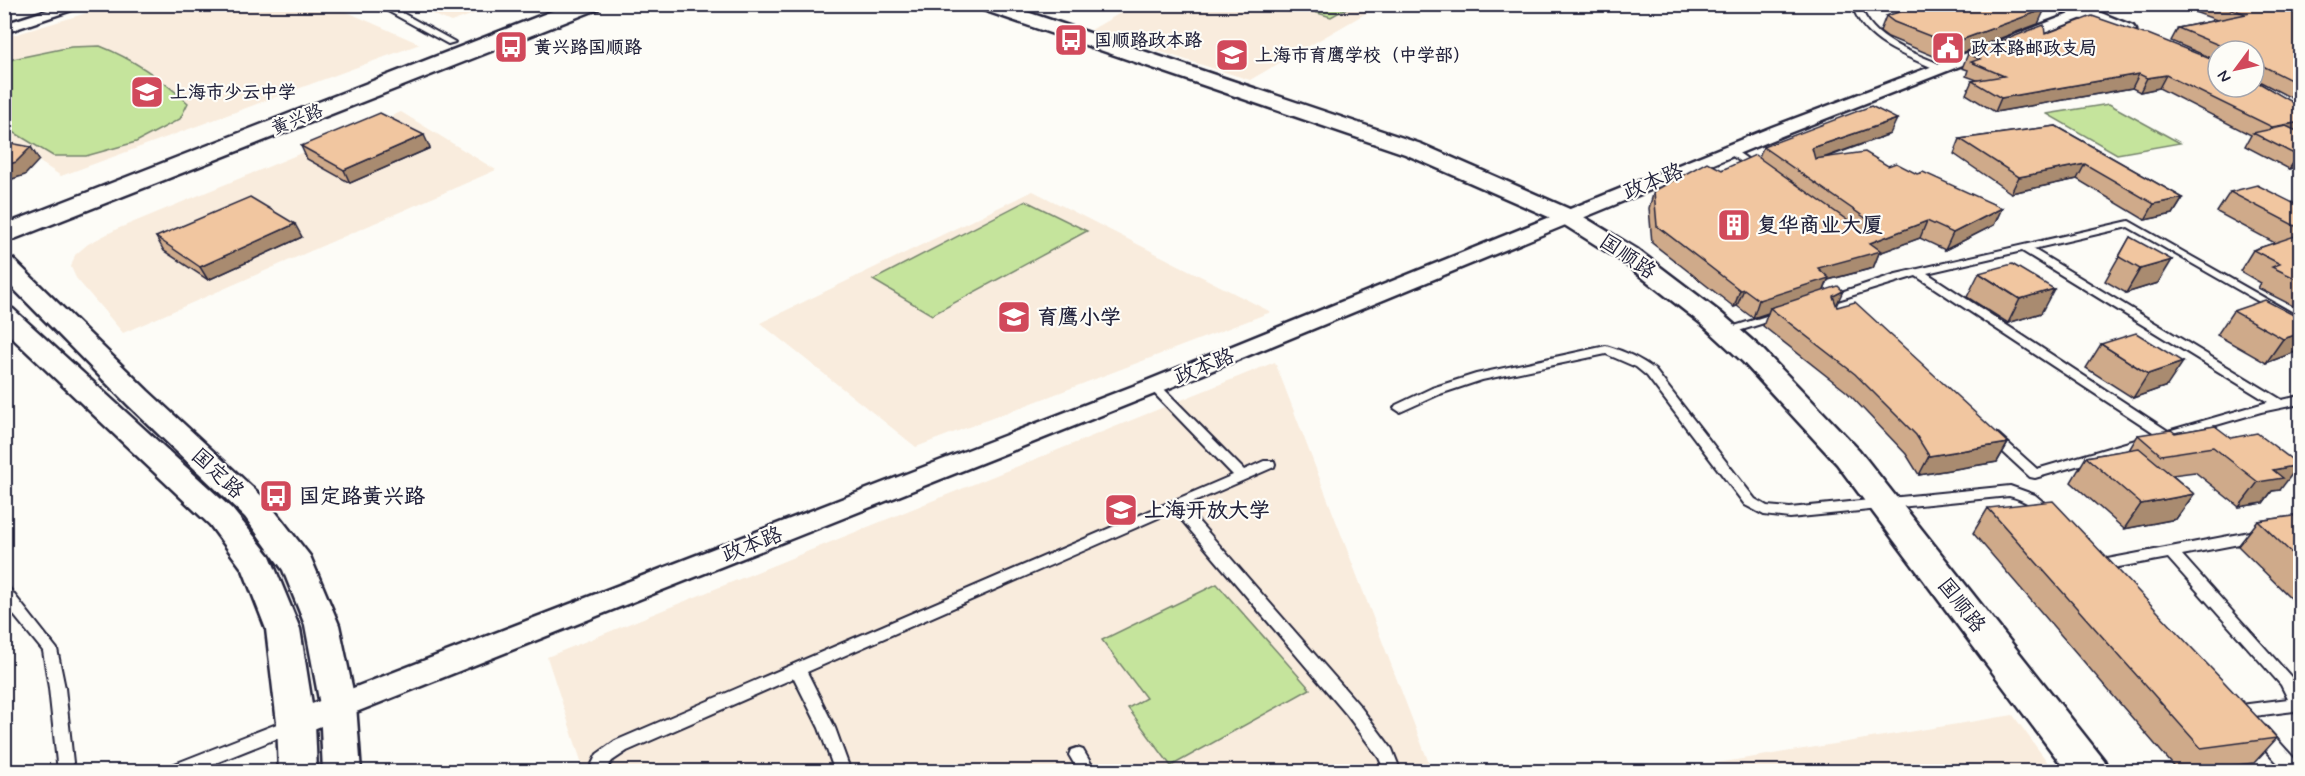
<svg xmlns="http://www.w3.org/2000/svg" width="2305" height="776" viewBox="0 0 2305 776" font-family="Mynerve,'LXGW WenKai TC',sans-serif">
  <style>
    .built { fill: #f9ecdd }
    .green { fill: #c5e49c; stroke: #74836c; stroke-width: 1.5 }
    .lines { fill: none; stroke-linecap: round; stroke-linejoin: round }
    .service-casing { stroke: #22223b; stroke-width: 4 }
    .minor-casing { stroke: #22223b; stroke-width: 5 }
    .tertiary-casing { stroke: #22223b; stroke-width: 5 }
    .primary-casing { stroke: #22223b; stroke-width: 5 }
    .service { fill: #fdfcf7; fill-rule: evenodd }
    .minor { fill: #fdfcf7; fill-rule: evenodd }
    .tertiary { fill: #fdfcf7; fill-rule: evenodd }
    .primary { fill: #fdfcf7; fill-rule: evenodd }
    .wall { fill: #cfaa8a; stroke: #22223b; stroke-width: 1.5 }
    .shaded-wall { fill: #a98b70; stroke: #22223b; stroke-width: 1.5 }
    .building { fill: #f1c6a0; stroke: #22223b; stroke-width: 1.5 }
    .labels { text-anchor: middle; stroke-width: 4.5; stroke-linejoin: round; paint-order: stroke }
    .far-poi-label { font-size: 18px; font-weight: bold; fill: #22223b; stroke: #fdfcf7; text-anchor: start }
    .far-street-label { font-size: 18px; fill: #22223b; stroke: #fdfcf7 }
    .street-label { font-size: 21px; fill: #22223b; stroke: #fdfcf7 }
    .poi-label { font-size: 21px; font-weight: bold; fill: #22223b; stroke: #fdfcf7; text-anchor: start }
  </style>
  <rect width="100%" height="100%" fill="#fdfcf7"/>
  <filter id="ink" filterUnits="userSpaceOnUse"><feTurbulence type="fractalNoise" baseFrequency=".0167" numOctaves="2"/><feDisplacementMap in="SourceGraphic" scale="12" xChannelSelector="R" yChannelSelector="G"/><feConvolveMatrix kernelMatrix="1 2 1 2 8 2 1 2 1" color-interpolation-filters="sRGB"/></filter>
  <g filter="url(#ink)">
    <g class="built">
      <path d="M329 4 420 44 61 176 5 139 4 38 113 5Z"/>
      <path d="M411 5 499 4V5L451 22Z"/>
      <path d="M1134 5H1380L1250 80 1091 30Z"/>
      <path d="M401 112 496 170 123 333 76 278 71 267 75 255 88 244 117 229Z"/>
      <path d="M1033 191 1271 312 916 447 760 323Z"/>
      <path d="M1275 362 1432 771H582L580 758 547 657Z"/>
      <path d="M2013 715 2054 771H1668Z"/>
    </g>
    <g class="green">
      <path d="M1290 5 1352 4V5L1331 17Z"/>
      <path d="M100 46C133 59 162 79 188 103L180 119 136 142 86 156H53L5 127V64L13 59 71 47Z"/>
      <path d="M2109 104 2180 143 2117 154 2047 114Z"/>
      <path d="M1026 201 1087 231 932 315 873 280Z"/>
      <path d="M1217 584 1310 689 1171 766 1128 708 1146 698 1102 640Z"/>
    </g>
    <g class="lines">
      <defs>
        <g id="service">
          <path d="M375 4H386L455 42 448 44Z"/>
          <path d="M1852 4H1860C1870 41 1913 52 1944 66V70H1938C1905 55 1863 43 1852 4Z"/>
          <path d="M1730 147 1759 167V171H1753L1727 152 1725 150Z"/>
          <path d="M2129 221 2300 318V325L2128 227 2033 249 2282 400 2300 396V404L2261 412 2035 478 2030 477 1990 440 1988 437 1990 434H1998L2037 469 2156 434 1916 276 1831 302 1827 303 1821 300 1823 298 1896 274ZM2022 251 2268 402 2168 431 1927 273Z"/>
          <path d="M1779 312 1783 313 1785 315 1783 317 1726 335 1720 332 1722 330Z"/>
          <path d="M1606 346C1624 351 1640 358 1655 370L1755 499 1767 506 1790 508 2010 486 2035 495 2055 512 2053 515C2040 519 2034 505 2023 501 2019 499 2014 497 2009 496L1790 518 1764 515 1745 505 1647 376 1636 367 1606 354 1482 380 1440 394 1400 412 1394 408 1396 405 1432 388 1476 374Z"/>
          <path d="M1154 382 1158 383 1244 470 1264 461H1274L1275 464 1274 467 1185 506 1359 705 1392 749 1401 772H1385L1379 758 1347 715 1174 511 807 672 835 728 851 772H835L819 728 794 678 627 751 612 761 604 772H588L597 754 615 741 1233 475 1150 389 1148 386Z"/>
          <path d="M2260 530 2265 531 2267 535 2265 539 2182 555 2291 677 2300 693V713L2294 711 2239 718 2233 716 2231 711 2233 706 2288 699 2281 685 2168 558 2102 570 2097 569 2095 565 2097 561 2102 560Z"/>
          <path d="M4 587 9 588 57 649 65 688 74 772H58L49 688 43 651 4 603Z"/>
          <path d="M292 718 298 720 300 725 298 730 193 772H165L167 767Z"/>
          <path d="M2260 725 2266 727 2300 765V772H2286L2254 737 2252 732 2254 727Z"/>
          <path d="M1077 748 1083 750 1096 772H1079L1069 755 1071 750Z"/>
        </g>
        <g id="minor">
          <path d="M66 4H90L4 33V24Z"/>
          <path d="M2096 4H2118L1784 135 1162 391 306 732 296 735 286 732 281 723 286 714 1146 381 1772 127Z"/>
        </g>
        <g id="tertiary">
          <path d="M974 4H1003L1421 144 1574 211 1638 250 1721 313 1763 350 1859 450 2104 760 2109 772H2067L1837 464 1743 362 1703 325 1620 260 1558 221 1405 154 977 8Z"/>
          <path d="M2052 4H2079L2133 26 2136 30 2126 36 2119 34 2055 8Z"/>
          <path d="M4 257 13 259 148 391 267 501 310 556 339 625 356 705 361 772H323L320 705 305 625 283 570 245 517 128 405 4 279Z"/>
          <path d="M4 307 13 309 232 509 270 556 300 629 315 723 317 772H279L277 723 266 629 243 570 210 525 4 330Z"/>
        </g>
        <path id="primary" d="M570 4H600L598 9 4 243V225Z"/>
      </defs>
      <use href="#service" class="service-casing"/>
      <use href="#minor" class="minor-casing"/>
      <use href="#tertiary" class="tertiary-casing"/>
      <use href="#primary" class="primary-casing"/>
      <use href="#service" class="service"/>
      <use href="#minor" class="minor"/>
      <use href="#tertiary" class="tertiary"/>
      <use href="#primary" class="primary"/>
    </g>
    <g class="wall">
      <path d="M1899 4H2044L2038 24 1943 60 1888 37 1880 31 1886 16 1902 11Z"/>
      <path d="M2188 4H2301V103L2255 79 2254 80 2299 107 2301 166 2289 169 2245 146 2251 135 2159 88 2140 92 2132 88 1995 112 1966 94 1972 81 1977 80 1966 76 1968 70 1962 68 1968 54 2045 34 2254 87V51H2218V61L2171 41 2178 28 2217 20 2186 9Z"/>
      <path d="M2056 126 2183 198 2173 214 2145 220 2077 179 2011 193 1954 154 1960 139Z"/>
      <path d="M1890 134 1825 158 1888 166 1917 174 2002 208 1994 225 1945 250 1920 238 1879 253 1873 268 1828 280 1824 291 1837 307 2008 443 1997 462 1919 475 1906 454 1847 392 1763 326 1768 313 1753 318 1737 306 1734 307 1652 243 1649 208 1654 191 1759 158 1763 147Z"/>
      <path d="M301 146 430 148 350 183 307 159Z"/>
      <path d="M2230 192 2301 207V310L2258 288 2261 283 2240 271 2253 250 2275 243 2217 212Z"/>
      <path d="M156 237H302L208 280 164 251Z"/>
      <path d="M2130 237 2158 283 2126 293 2105 281Z"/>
      <path d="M1979 273 2041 313 2008 323 1967 297Z"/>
      <path d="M2233 311 2301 319V347L2298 351 2266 363 2217 335Z"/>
      <path d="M2101 344 2167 386 2133 398 2086 368Z"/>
      <path d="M2215 426 2280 490 2272 491 2263 503 2239 507 2195 472 2172 475 2194 494 2176 519 2124 529 2071 482 2086 457 2129 450 2138 435 2175 433Z"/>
      <path d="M2301 441V449L2297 446Z"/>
      <path d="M1988 508 2277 738 2254 763 2186 771H2178L1973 533Z"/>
      <path d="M2301 515V608L2238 546 2258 521Z"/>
    </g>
    <g class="shaded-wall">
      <path d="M2045 9 2038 24 1943 60 1950 44Z"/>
      <path d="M2139 74 2132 88 1995 112 2001 98Z"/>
      <path d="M2166 75 2159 88 2140 92 2147 78Z"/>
      <path d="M1897 119 1890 134 1806 164 1812 148Z"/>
      <path d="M2301 122V134L2264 139 2272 127Z"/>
      <path d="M424 135 430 148 350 183 344 170Z"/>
      <path d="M31 147 39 160 25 175 6 181 4 178V166Z"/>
      <path d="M2301 155V166L2289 169 2298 156Z"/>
      <path d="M2085 164 2077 179 2011 193 2019 177Z"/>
      <path d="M2183 198 2173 214 2145 220 2154 204Z"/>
      <path d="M2002 208 1994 225 1945 250 1953 233Z"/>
      <path d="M1927 221 1920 238 1879 253 1873 268 1828 280 1822 295 1770 308 1768 313 1753 318 1759 300 1818 268 1870 243Z"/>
      <path d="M295 224 302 237 208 280 200 267Z"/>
      <path d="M2172 260 2158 283 2126 293 2140 269Z"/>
      <path d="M1744 289 1737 306 1734 307 1740 290Z"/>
      <path d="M2054 289 2041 313 2008 323 2020 299Z"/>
      <path d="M1843 291 1835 308 1833 296Z"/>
      <path d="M2301 333V347L2298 351 2266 363 2283 339Z"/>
      <path d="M2183 362 2167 386 2133 398 2148 374Z"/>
      <path d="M2008 443 1997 462 1919 475 1929 456Z"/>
      <path d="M2299 465 2280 490 2272 491 2263 503 2239 507 2258 482 2273 470Z"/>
      <path d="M2194 494 2176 519 2124 529 2141 504Z"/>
    </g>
    <g class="building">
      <path d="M1913 4H2044L2045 9 1950 44 1894 22 1886 16 1915 7Z"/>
      <path d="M2217 4H2301V85L2263 66H2260V71L2254 72V51H2226V48L2178 28 2246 14Z"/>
      <path d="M2092 16 2144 34H2148L2218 62V87H2254V80L2301 107V122L2272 127 2166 75 2147 78 2139 74 2001 98 1972 81 2004 76 1971 62 1980 59 1968 54 2044 25 2045 34Z"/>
      <path d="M1871 106 1897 119 1812 148 1815 159 1865 152 1888 166 1896 163 1917 174 1923 172 2002 208 1953 233 1927 221 1870 243 1881 251 1818 268 1829 278 1759 300 1744 289 1740 290 1657 226 1654 191 1707 162 1722 170 1755 155 1864 232H1873L1876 229 1874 224 1763 147Z"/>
      <path d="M380 113 424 135 344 170 301 146Z"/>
      <path d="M2056 126 2183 198 2154 204 2085 164 2019 177 1960 139Z"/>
      <path d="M2286 126 2301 133V155L2298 156 2253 133Z"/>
      <path d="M4 139 10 143 31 147 16 162 4 166Z"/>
      <path d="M2257 185 2301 207V229L2230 192Z"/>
      <path d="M250 197 295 224 200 267 156 237Z"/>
      <path d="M2301 234V281L2272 267 2280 264 2253 250Z"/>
      <path d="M2130 237 2172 260 2140 269 2119 257Z"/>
      <path d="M2012 264 2054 289 2020 299 1979 273Z"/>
      <path d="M1838 286 1843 291 1833 296 1837 307 1855 302 2008 443 1929 456 1916 435 1855 374 1770 308Z"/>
      <path d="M2265 300 2301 319V333L2283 339 2233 311Z"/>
      <path d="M2136 333 2183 362 2148 374 2101 344Z"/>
      <path d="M2215 426 2231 438 2257 433 2299 465 2273 470 2283 478 2258 482 2213 447 2161 455 2138 435 2171 430 2175 433Z"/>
      <path d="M2139 448 2194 494 2141 504 2086 457Z"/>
      <path d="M2053 501 2277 738 2201 748 1988 508Z"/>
      <path d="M2301 515V562L2258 521Z"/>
    </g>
  </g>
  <defs>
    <symbol id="bus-square" viewBox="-11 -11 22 22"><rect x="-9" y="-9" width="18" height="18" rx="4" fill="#d1495b" stroke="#fdfcf7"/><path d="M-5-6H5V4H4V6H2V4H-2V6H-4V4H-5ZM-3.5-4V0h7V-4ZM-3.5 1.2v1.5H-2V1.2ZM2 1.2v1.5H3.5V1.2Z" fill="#fff"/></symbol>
    <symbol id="civic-square" viewBox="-11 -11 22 22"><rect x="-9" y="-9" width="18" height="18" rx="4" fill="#d1495b" stroke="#fdfcf7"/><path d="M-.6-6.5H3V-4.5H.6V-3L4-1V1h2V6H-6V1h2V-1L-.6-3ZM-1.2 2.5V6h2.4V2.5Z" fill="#fff"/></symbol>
    <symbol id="school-square" viewBox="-11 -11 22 22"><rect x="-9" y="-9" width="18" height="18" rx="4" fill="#d1495b" stroke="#fdfcf7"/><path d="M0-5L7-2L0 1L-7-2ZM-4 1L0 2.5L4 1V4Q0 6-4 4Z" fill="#fff"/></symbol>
    <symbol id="building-square" viewBox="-11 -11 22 22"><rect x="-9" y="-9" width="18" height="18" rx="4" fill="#d1495b" stroke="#fdfcf7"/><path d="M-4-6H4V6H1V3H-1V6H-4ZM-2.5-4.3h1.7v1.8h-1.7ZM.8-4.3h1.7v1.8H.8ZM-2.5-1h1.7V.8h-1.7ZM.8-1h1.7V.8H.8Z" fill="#fff"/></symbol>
    <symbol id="university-square" viewBox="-11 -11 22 22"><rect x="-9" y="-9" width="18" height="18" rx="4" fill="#d1495b" stroke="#fdfcf7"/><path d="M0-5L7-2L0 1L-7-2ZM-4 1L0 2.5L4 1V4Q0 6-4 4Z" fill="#fff"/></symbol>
  </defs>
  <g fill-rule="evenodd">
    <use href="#bus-square" x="1052" y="21" width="38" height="38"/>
    <use href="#bus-square" x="492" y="28" width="38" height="38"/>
    <use href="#civic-square" x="1929" y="29" width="38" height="38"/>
    <use href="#school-square" x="1213" y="36" width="38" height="38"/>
    <use href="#school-square" x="128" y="73" width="38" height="38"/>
    <use href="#building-square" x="1715" y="206" width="38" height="38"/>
    <use href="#school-square" x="995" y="298" width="38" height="38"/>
    <use href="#bus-square" x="257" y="477" width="38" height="38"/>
    <use href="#university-square" x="1102" y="491" width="38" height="38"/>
  </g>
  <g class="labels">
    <g class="far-poi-label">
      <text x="1094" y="46">国顺路政本路</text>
      <text x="534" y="53">黄兴路国顺路</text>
      <text x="1971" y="54">政本路邮政支局</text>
      <text x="1255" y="61">上海市育鹰学校（中学部）</text>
      <text x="170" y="98">上海市少云中学</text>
    </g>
    <g class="far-street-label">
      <text transform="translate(297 119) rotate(-22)" y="6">黄兴路</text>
    </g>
    <g class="street-label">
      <text transform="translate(1653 181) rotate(-22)" y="7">政本路</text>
      <text transform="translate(1628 256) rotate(34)" y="7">国顺路</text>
      <text transform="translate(1204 366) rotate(-22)" y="7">政本路</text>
      <text transform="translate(218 473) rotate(43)" y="7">国定路</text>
      <text transform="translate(752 544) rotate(-21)" y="7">政本路</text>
      <text transform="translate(1962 605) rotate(52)" y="7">国顺路</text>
    </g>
    <g class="poi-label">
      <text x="1757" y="232">复华商业大厦</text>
      <text x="1037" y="324">育鹰小学</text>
      <text x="299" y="503">国定路黄兴路</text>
      <text x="1144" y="517">上海开放大学</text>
    </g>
  </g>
  <rect width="2305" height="776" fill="none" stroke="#fdfcf7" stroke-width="24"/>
  <rect x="12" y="12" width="2281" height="752" fill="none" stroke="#22223b" stroke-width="2" filter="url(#ink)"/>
  <g transform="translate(2236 69) rotate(237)"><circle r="28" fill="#fdfcf7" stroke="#a5a5ac" stroke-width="1.5"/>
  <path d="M0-4.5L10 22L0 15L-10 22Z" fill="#d1495b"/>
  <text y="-9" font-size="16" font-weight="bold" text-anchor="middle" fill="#22223b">N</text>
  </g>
</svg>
